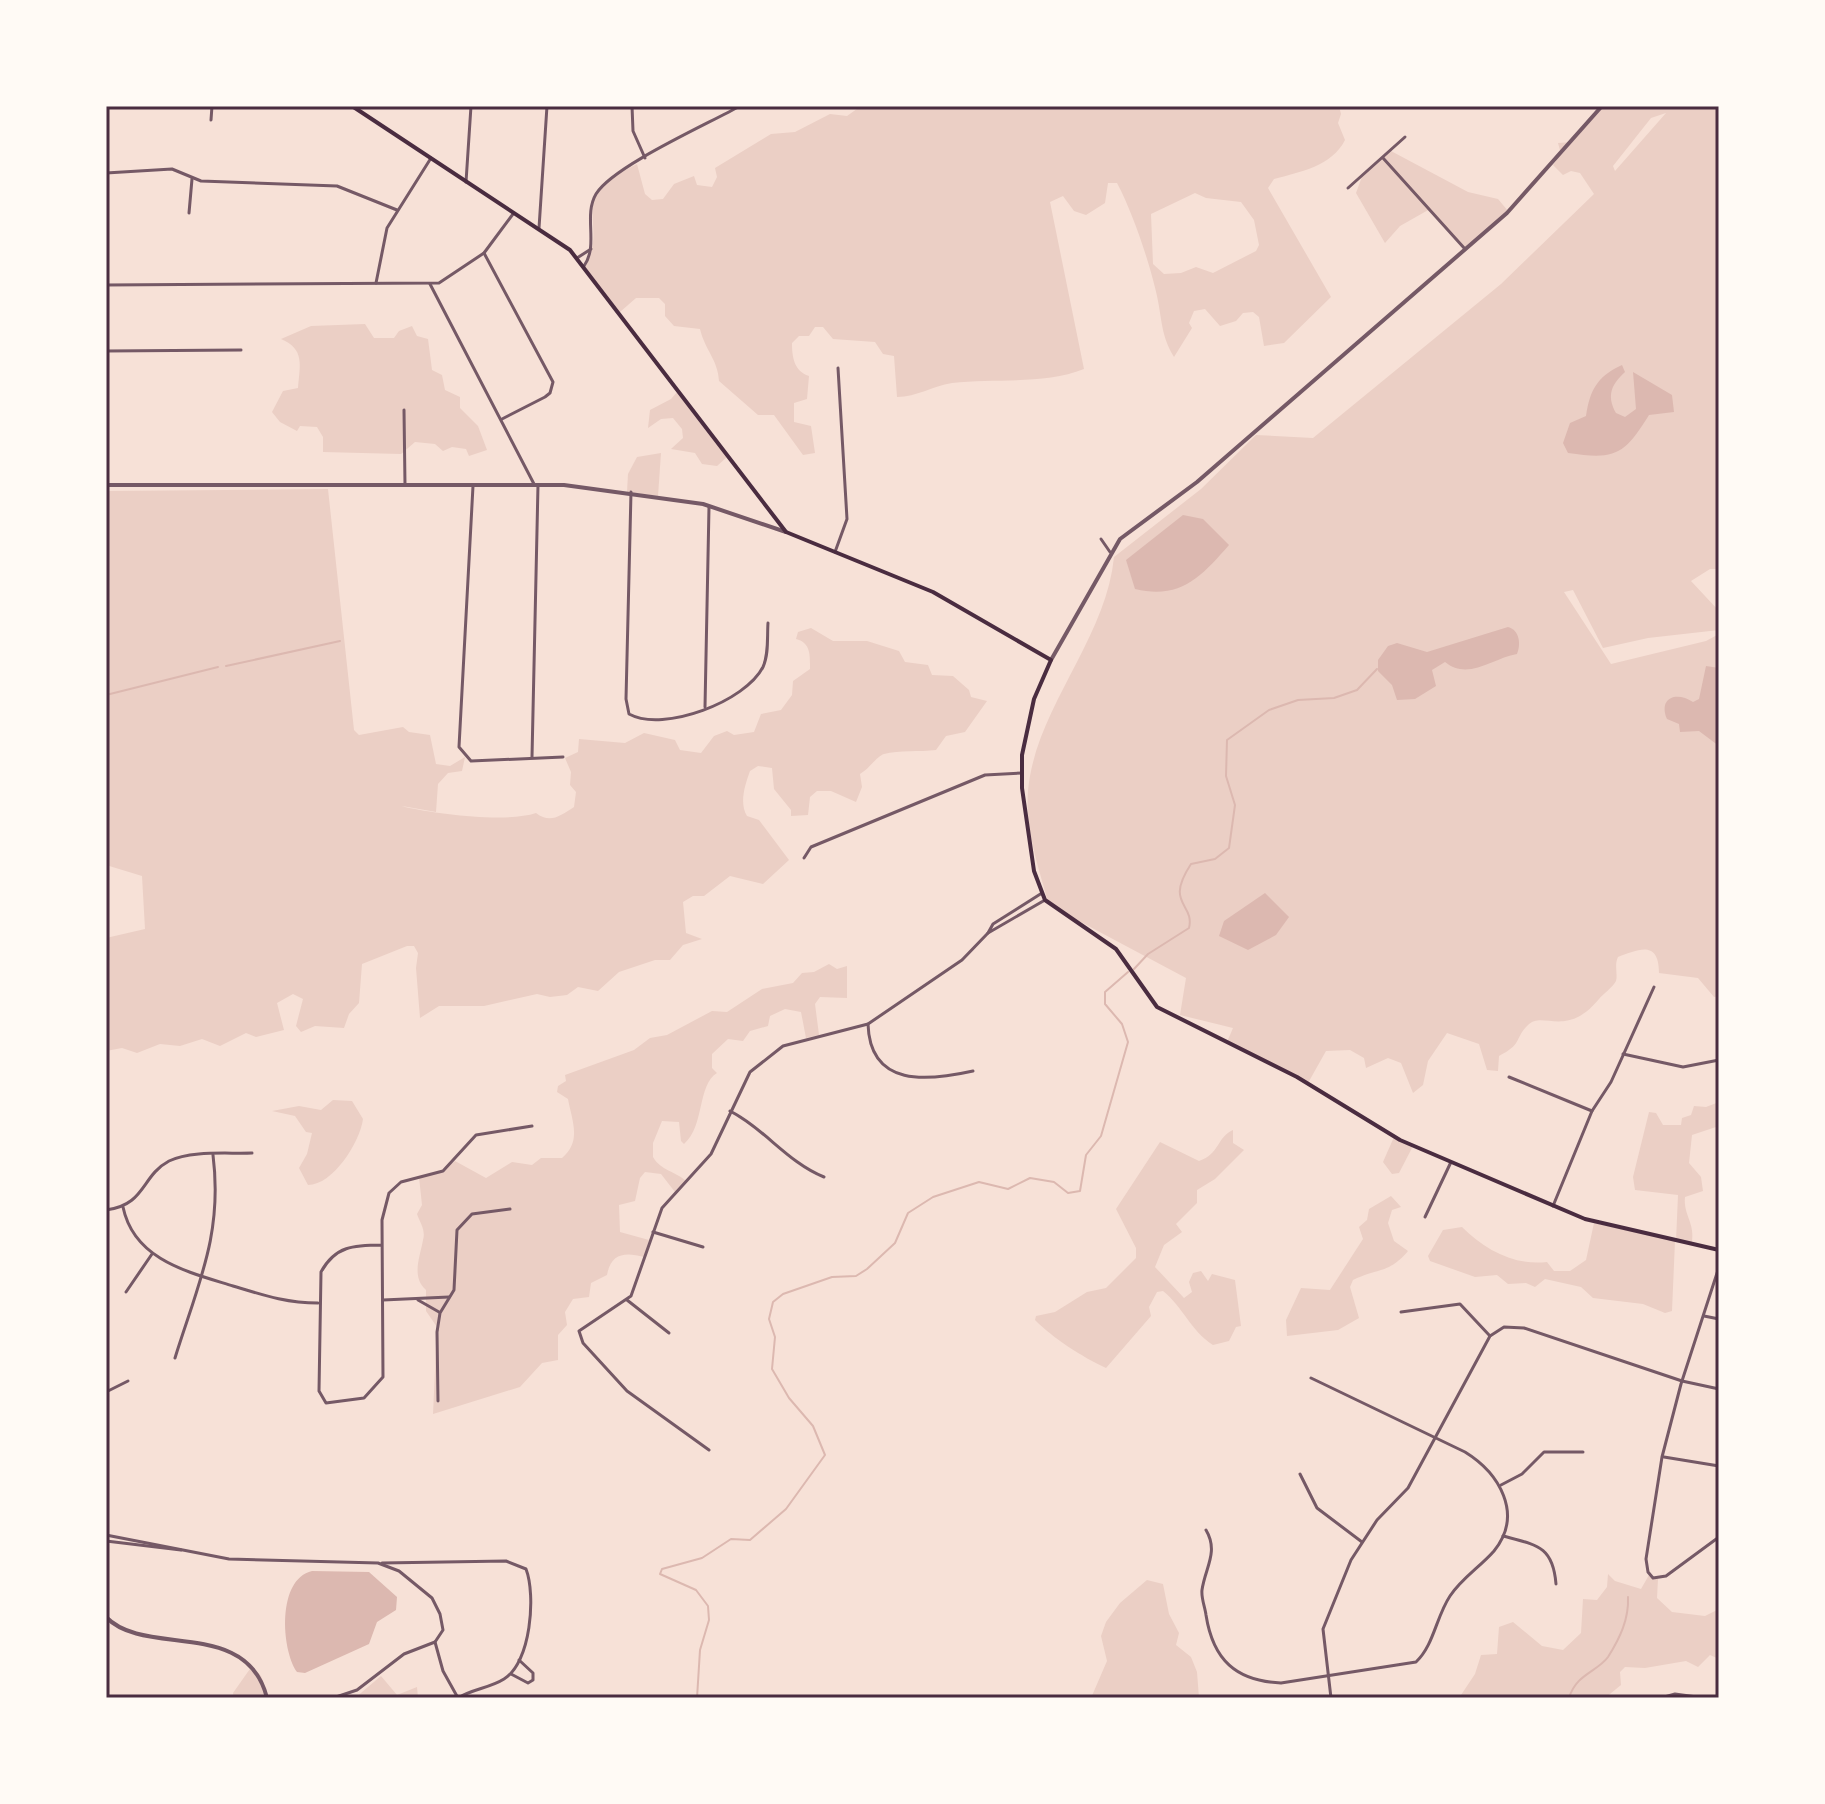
<svg xmlns="http://www.w3.org/2000/svg" width="1825" height="1804" viewBox="0 0 1825 1804" font-family="'DM Sans',sans-serif">
  <style>
    .green { fill: #ebcfc5; fill-rule: evenodd }
    .water { fill: #dcb8b0 }
    .lines { fill: none; stroke-linecap: round; stroke-linejoin: round }
    .stream { stroke: #dcb8b0; stroke-width: 2 }
    .minor { stroke: #755966; stroke-width: 3 }
    .tertiary { stroke: #755966; stroke-width: 4 }
    .secondary { stroke: #4a2c40; stroke-width: 4 }
    .neatline { fill: none; stroke: #4a2c40; stroke-width: 3 }
  </style>
  <rect width="100%" height="100%" fill="#f7e1d7"/>
  <g class="green">
    <path d="M861 106H1339L1341 114 1338 123 1345 140C1332 166 1300 172 1274 179L1268 188 1331 297 1284 343 1264 346 1259 317 1253 312 1243 313 1236 321 1220 326 1205 309 1194 311 1189 323 1192 328 1174 357C1161 336 1162 319 1157 296 1150 264 1133 213 1117 183H1108L1105 203 1086 215 1074 211 1063 196 1050 202 1084 369C1044 385 994 378 952 383 932 386 917 397 897 397L894 356 883 354 875 342 833 339 823 327H815L809 336H799L792 343C792 357 794 371 809 376L807 399 794 403V422L811 426 815 453 803 455 774 415H758L719 381C718 360 705 350 700 329L674 326 665 316V304L659 298H636L620 312 584 266C612 224 561 200 637 164L645 194 652 200 663 199 674 184 694 176 697 185 712 187 717 177 715 168 771 134 795 132 830 114 847 116ZM1195 193 1206 198 1241 202 1254 220 1259 245 1256 251 1213 273 1196 267 1181 273 1164 274 1153 264 1151 214Z"/>
    <path d="M1602 106H1719V569H1710L1691 581 1719 611V630L1648 638 1603 648 1573 590 1564 592 1611 664 1706 641 1719 634V996L1714 997 1698 978 1659 973C1659 940 1639 949 1618 957 1614 965 1618 974 1616 981 1613 987 1603 994 1599 999 1566 1039 1543 1010 1528 1025 1514 1039 1523 1044 1499 1056L1498 1071 1487 1070 1479 1044 1447 1033 1428 1061 1423 1085 1413 1093 1401 1063 1388 1058 1366 1068 1364 1058 1350 1050 1326 1051 1308 1083 1227 1042 1233 1028 1180 1015 1186 978 1049 905C1039 869 1025 829 1028 791 1035 709 1106 640 1114 557L1201 489 1256 435 1313 438 1501 284 1594 194 1580 173 1571 171 1563 175 1553 165 1561 154 1558 143 1572 142ZM1666 113 1615 171 1613 166 1651 118Z"/>
    <path d="M1391 151 1468 192 1498 199 1508 211 1466 249 1430 209 1400 226 1385 243 1356 193 1363 174Z"/>
    <path d="M365 324 374 338H394L399 331 412 326 417 336 428 339 432 370 442 375 445 390 460 397V408L478 426 487 450 469 456 466 449 452 447 443 451 435 444 415 442 401 454 323 452V437L317 427 300 426 297 431 280 422 272 412 283 391 298 388C300 365 305 349 281 339L311 326Z"/>
    <path d="M678 391 728 456 717 466 702 464 695 453 671 449 683 438 682 429 673 418 661 419 648 428 650 410 671 399Z"/>
    <path d="M661 453 658 496 627 492 628 474 637 457Z"/>
    <path d="M328 489 354 730 359 735 403 727 409 732 430 735 436 764 450 766 465 757 462 771 448 773 438 784 436 812 402 806 405 807C437 814 506 823 536 813 550 824 560 816 574 807L576 792 570 785 571 772 565 758 578 752 579 739 625 743 644 733 675 740 680 750 701 753 714 736 727 731 734 735 754 732 761 714 781 710 792 695 793 681 810 669C810 655 811 643 796 639L798 632 811 628 833 641H867L899 651 905 662 928 665 932 675 953 676 969 690 971 697 987 701 965 732 946 736 936 750C920 752 899 750 884 754 877 756 869 769 860 774L862 787 856 802 831 791H817L810 797 808 815 791 816V810L774 789 772 768 758 766 750 771C745 785 739 803 747 816L759 820 789 860 763 884 730 876 704 896H693L683 902 686 933 702 939 683 945 670 960H655L619 972 598 991 578 987 567 995 550 997 537 994 484 1006H439L420 1018 416 968 418 953 414 946H407L362 964 359 1003 349 1014 344 1028 315 1026 301 1032 296 1026 303 999 293 994 277 1003 284 1030 256 1037 246 1033 220 1046 202 1039 180 1046 160 1044 137 1053 122 1048 106 1051V938L145 929 142 876 106 865V491Z"/>
    <path d="M829 964 837 969 847 966V998L820 997 815 1004 819 1035 806 1038 801 1012 785 1009 770 1016 768 1026 750 1031 743 1041 728 1039 712 1054V1068L717 1073C697 1085 705 1126 684 1144L681 1141 679 1122 662 1121 653 1143V1157C661 1171 676 1171 687 1182L675 1192 661 1174 645 1172 640 1178 635 1201 619 1205 620 1232 649 1240 644 1257C625 1252 611 1253 607 1275L591 1283 589 1297 573 1299 565 1312 567 1325 558 1335V1360L542 1363 520 1387 433 1414 437 1327 426 1311V1290C411 1277 420 1257 423 1240 426 1230 420 1223 417 1214L422 1205 419 1177 444 1170 455 1161 486 1178 512 1162 532 1165 541 1158H562C582 1141 572 1121 568 1099L557 1092 558 1086 566 1081 565 1075 634 1050 650 1038 667 1035 712 1011 727 1012 762 989 793 983 802 973 814 972Z"/>
    <path d="M333 1100 352 1101 363 1119C360 1142 333 1185 308 1185L299 1168 307 1154 312 1133 306 1132 295 1116 272 1111 299 1106 321 1110Z"/>
    <path d="M1719 1102V1126L1692 1135 1689 1163 1701 1177 1703 1191 1685 1197C1683 1214 1695 1223 1692 1242L1676 1241 1678 1195 1635 1190 1633 1177 1649 1112 1656 1113 1663 1125H1681L1682 1118 1691 1115 1694 1106 1706 1107Z"/>
    <path d="M1233 1130V1143L1244 1150 1215 1179 1197 1190V1203L1176 1224 1182 1232 1164 1245 1155 1267 1184 1298 1192 1292 1189 1282 1193 1273 1201 1271 1208 1281 1212 1274 1235 1280 1241 1326 1236 1327 1229 1341 1213 1345C1191 1331 1183 1307 1163 1291L1157 1292 1149 1307 1151 1316 1106 1368C1082 1357 1053 1338 1035 1320L1036 1316 1055 1312 1087 1292 1106 1288 1136 1258V1248L1116 1209 1160 1142 1199 1161C1220 1154 1216 1138 1233 1130Z"/>
    <path d="M1394 1137 1413 1146 1399 1173 1392 1174 1383 1162Z"/>
    <path d="M1391 1196 1401 1207 1392 1210 1388 1223 1394 1241 1408 1251C1389 1274 1377 1268 1353 1280L1350 1287 1359 1318 1338 1330 1287 1336 1286 1320 1301 1288 1330 1290 1363 1239 1359 1227 1367 1220 1369 1209Z"/>
    <path d="M1594 1223 1675 1241 1672 1311 1665 1313 1643 1304 1593 1298 1581 1287 1545 1279 1535 1287 1526 1283 1508 1284 1497 1275 1475 1277 1430 1261 1428 1256 1443 1230 1462 1227C1485 1250 1515 1266 1547 1262L1554 1271H1570L1586 1260Z"/>
    <path d="M1608 1574 1615 1581 1641 1589 1649 1575 1658 1579 1657 1598 1672 1612 1705 1616 1719 1609V1659L1710 1655 1698 1667 1686 1661 1645 1668 1625 1667 1620 1672 1621 1685 1605 1698H1452L1461 1695 1475 1674 1481 1655 1497 1654 1499 1627 1513 1622 1542 1646 1563 1650 1581 1633 1583 1599 1597 1600 1607 1587Z"/>
    <path d="M1147 1580 1163 1584 1169 1614 1179 1633 1176 1645 1191 1657 1197 1672 1199 1698H1091L1107 1661 1101 1636 1106 1622 1120 1603Z"/>
    <path d="M252 1666 261 1676 269 1698H234L233 1693Z"/>
    <path d="M381 1676 397 1695 417 1687 418 1698H355Z"/>
  </g>
  <g class="water">
    <path d="M1622 365 1625 372C1612 384 1606 395 1616 413L1625 417 1636 409 1633 372 1672 395 1674 412 1649 415C1624 455 1616 460 1568 453L1563 443 1570 423 1586 416C1590 391 1596 377 1622 365Z"/>
    <path d="M1183 515 1203 519 1229 545C1201 577 1180 600 1135 589L1126 560Z"/>
    <path d="M1508 627C1520 630 1521 645 1517 654 1493 658 1468 681 1445 662L1432 670 1436 686 1415 699 1397 700 1392 685 1378 671V660L1388 646 1397 643 1427 652Z"/>
    <path d="M1706 666 1719 668V746L1699 731 1680 732 1679 724 1667 719C1658 697 1677 691 1693 702L1699 699Z"/>
    <path d="M1265 893 1289 917 1276 935 1248 950 1219 936 1224 921Z"/>
    <path d="M312 1571 369 1572 397 1597 396 1610 377 1622 369 1644 305 1673 297 1672C281 1649 277 1579 312 1571Z"/>
  </g>
  <g class="lines">
    <g class="stream">
      <path d="M226 666 340 641"/>
      <path d="M106 695 218 667"/>
      <path d="M1134 969 1148 954 1189 928C1195 903 1164 905 1191 864L1215 859 1229 848 1235 805 1226 776 1227 740 1269 710 1298 700 1334 698 1357 690 1377 669"/>
      <path d="M697 1698 700 1650 709 1620 708 1606 696 1590 660 1574 662 1569 702 1558 731 1539 750 1540 786 1509 825 1455 813 1426 789 1398 772 1369 775 1337 769 1319 773 1302 783 1294 832 1277 856 1276 867 1269 895 1243 908 1213 933 1197 979 1182 1008 1189 1030 1178 1054 1182 1068 1193 1080 1191 1086 1155 1101 1136 1128 1042 1122 1024 1105 1004V992L1128 972"/>
      <path d="M1569 1698C1576 1674 1597 1672 1608 1657 1620 1638 1629 1619 1628 1597"/>
    </g>
    <g class="minor">
      <path d="M632 106 633 131 645 158"/>
      <path d="M211 120 212 106"/>
      <path d="M1383 158 1465 249"/>
      <path d="M106 173 172 169 201 181 337 186 397 210"/>
      <path d="M466 182 471 106"/>
      <path d="M1348 188 1405 137"/>
      <path d="M189 213 192 179"/>
      <path d="M539 228 547 106"/>
      <path d="M484 253 553 382 550 393 545 397 502 419"/>
      <path d="M577 258 591 249"/>
      <path d="M584 266C599 245 583 216 596 194 613 166 708 124 740 106"/>
      <path d="M376 283 387 228 431 158"/>
      <path d="M430 284 534 484"/>
      <path d="M106 285 439 283 484 253 513 214"/>
      <path d="M106 351 241 350"/>
      <path d="M404 410 405 485"/>
      <path d="M473 486 459 747 471 761 563 757"/>
      <path d="M631 492 626 699 629 714C664 733 746 701 763 667 769 654 767 637 768 623"/>
      <path d="M1101 539 1110 552"/>
      <path d="M835 552 847 519 838 368"/>
      <path d="M705 707 709 507"/>
      <path d="M532 757 538 485"/>
      <path d="M804 858 811 847 985 775 1022 773"/>
      <path d="M1042 893 993 924 988 933 1045 900"/>
      <path d="M868 1024C870 1088 928 1081 973 1071"/>
      <path d="M1623 1054 1683 1067 1719 1060"/>
      <path d="M1509 1077 1592 1111"/>
      <path d="M730 1111C765 1129 787 1162 824 1177"/>
      <path d="M1553 1206 1592 1111 1611 1082 1654 987"/>
      <path d="M123 1207C134 1260 188 1272 233 1286 263 1295 286 1303 318 1303"/>
      <path d="M106 1210C146 1205 141 1176 169 1161 191 1150 228 1154 252 1153"/>
      <path d="M1425 1217 1451 1162"/>
      <path d="M653 1232 703 1247"/>
      <path d="M382 1245C354 1245 335 1246 321 1272L319 1391 326 1403 364 1398 383 1377 382 1220 389 1193 401 1182 443 1171 476 1135 532 1126"/>
      <path d="M1719 1267 1681 1384 1662 1457 1646 1559 1648 1572 1653 1578 1666 1576 1719 1537"/>
      <path d="M126 1292 152 1254"/>
      <path d="M383 1300 449 1297"/>
      <path d="M418 1300 439 1312"/>
      <path d="M627 1300 669 1333"/>
      <path d="M1401 1312 1460 1304 1490 1336"/>
      <path d="M1704 1316 1719 1319"/>
      <path d="M175 1358C198 1284 223 1234 213 1155"/>
      <path d="M106 1392 128 1381"/>
      <path d="M438 1401 437 1332 440 1313 454 1290 457 1230 472 1214 510 1209"/>
      <path d="M709 1450 627 1391 583 1343 579 1331 631 1296 662 1208 711 1154 750 1072 783 1046 868 1024 962 960 988 933"/>
      <path d="M1664 1457 1719 1466"/>
      <path d="M1300 1474 1317 1508 1362 1542"/>
      <path d="M1501 1485 1522 1474 1544 1452H1583"/>
      <path d="M1206 1530C1219 1552 1205 1568 1202 1590 1201 1598 1205 1607 1206 1615 1213 1660 1236 1681 1281 1683L1416 1662C1434 1645 1436 1617 1450 1596 1462 1578 1480 1567 1494 1551 1524 1514 1499 1473 1465 1452L1311 1378"/>
      <path d="M106 1535 229 1559 378 1563 399 1571 432 1598 440 1614 443 1630 435 1642 443 1671 458 1698"/>
      <path d="M1503 1536C1537 1545 1553 1546 1556 1584"/>
      <path d="M106 1541 181 1550"/>
      <path d="M382 1563 506 1561 526 1569C536 1595 531 1663 504 1679 490 1688 472 1689 458 1698"/>
      <path d="M511 1674 528 1683 533 1680V1673L519 1660"/>
      <path d="M333 1698 357 1690 404 1654 435 1642"/>
      <path d="M1331 1698 1323 1629 1351 1560 1377 1520 1408 1488 1490 1336 1504 1327 1524 1328 1682 1381 1719 1389"/>
      <path d="M1661 1698 1675 1694 1704 1698"/>
    </g>
    <g class="tertiary">
      <path d="M106 485H564L703 504 786 532"/>
      <path d="M1051 660 1120 539 1197 482 1507 213 1602 106"/>
      <path d="M106 1617C145 1658 247 1617 267 1698"/>
    </g>
    <path class="secondary" d="M352 106 570 250 786 532 933 592 1051 660 1034 699 1022 755V788L1034 871 1045 900 1116 949 1157 1007 1297 1077 1400 1140 1585 1219 1719 1250"/>
  </g>
  <rect width="1825" height="1804" fill="none" stroke="#fffaf5" stroke-width="216"/>
  <rect x="108" y="108" width="1609" height="1588" class="neatline"/>
</svg>
